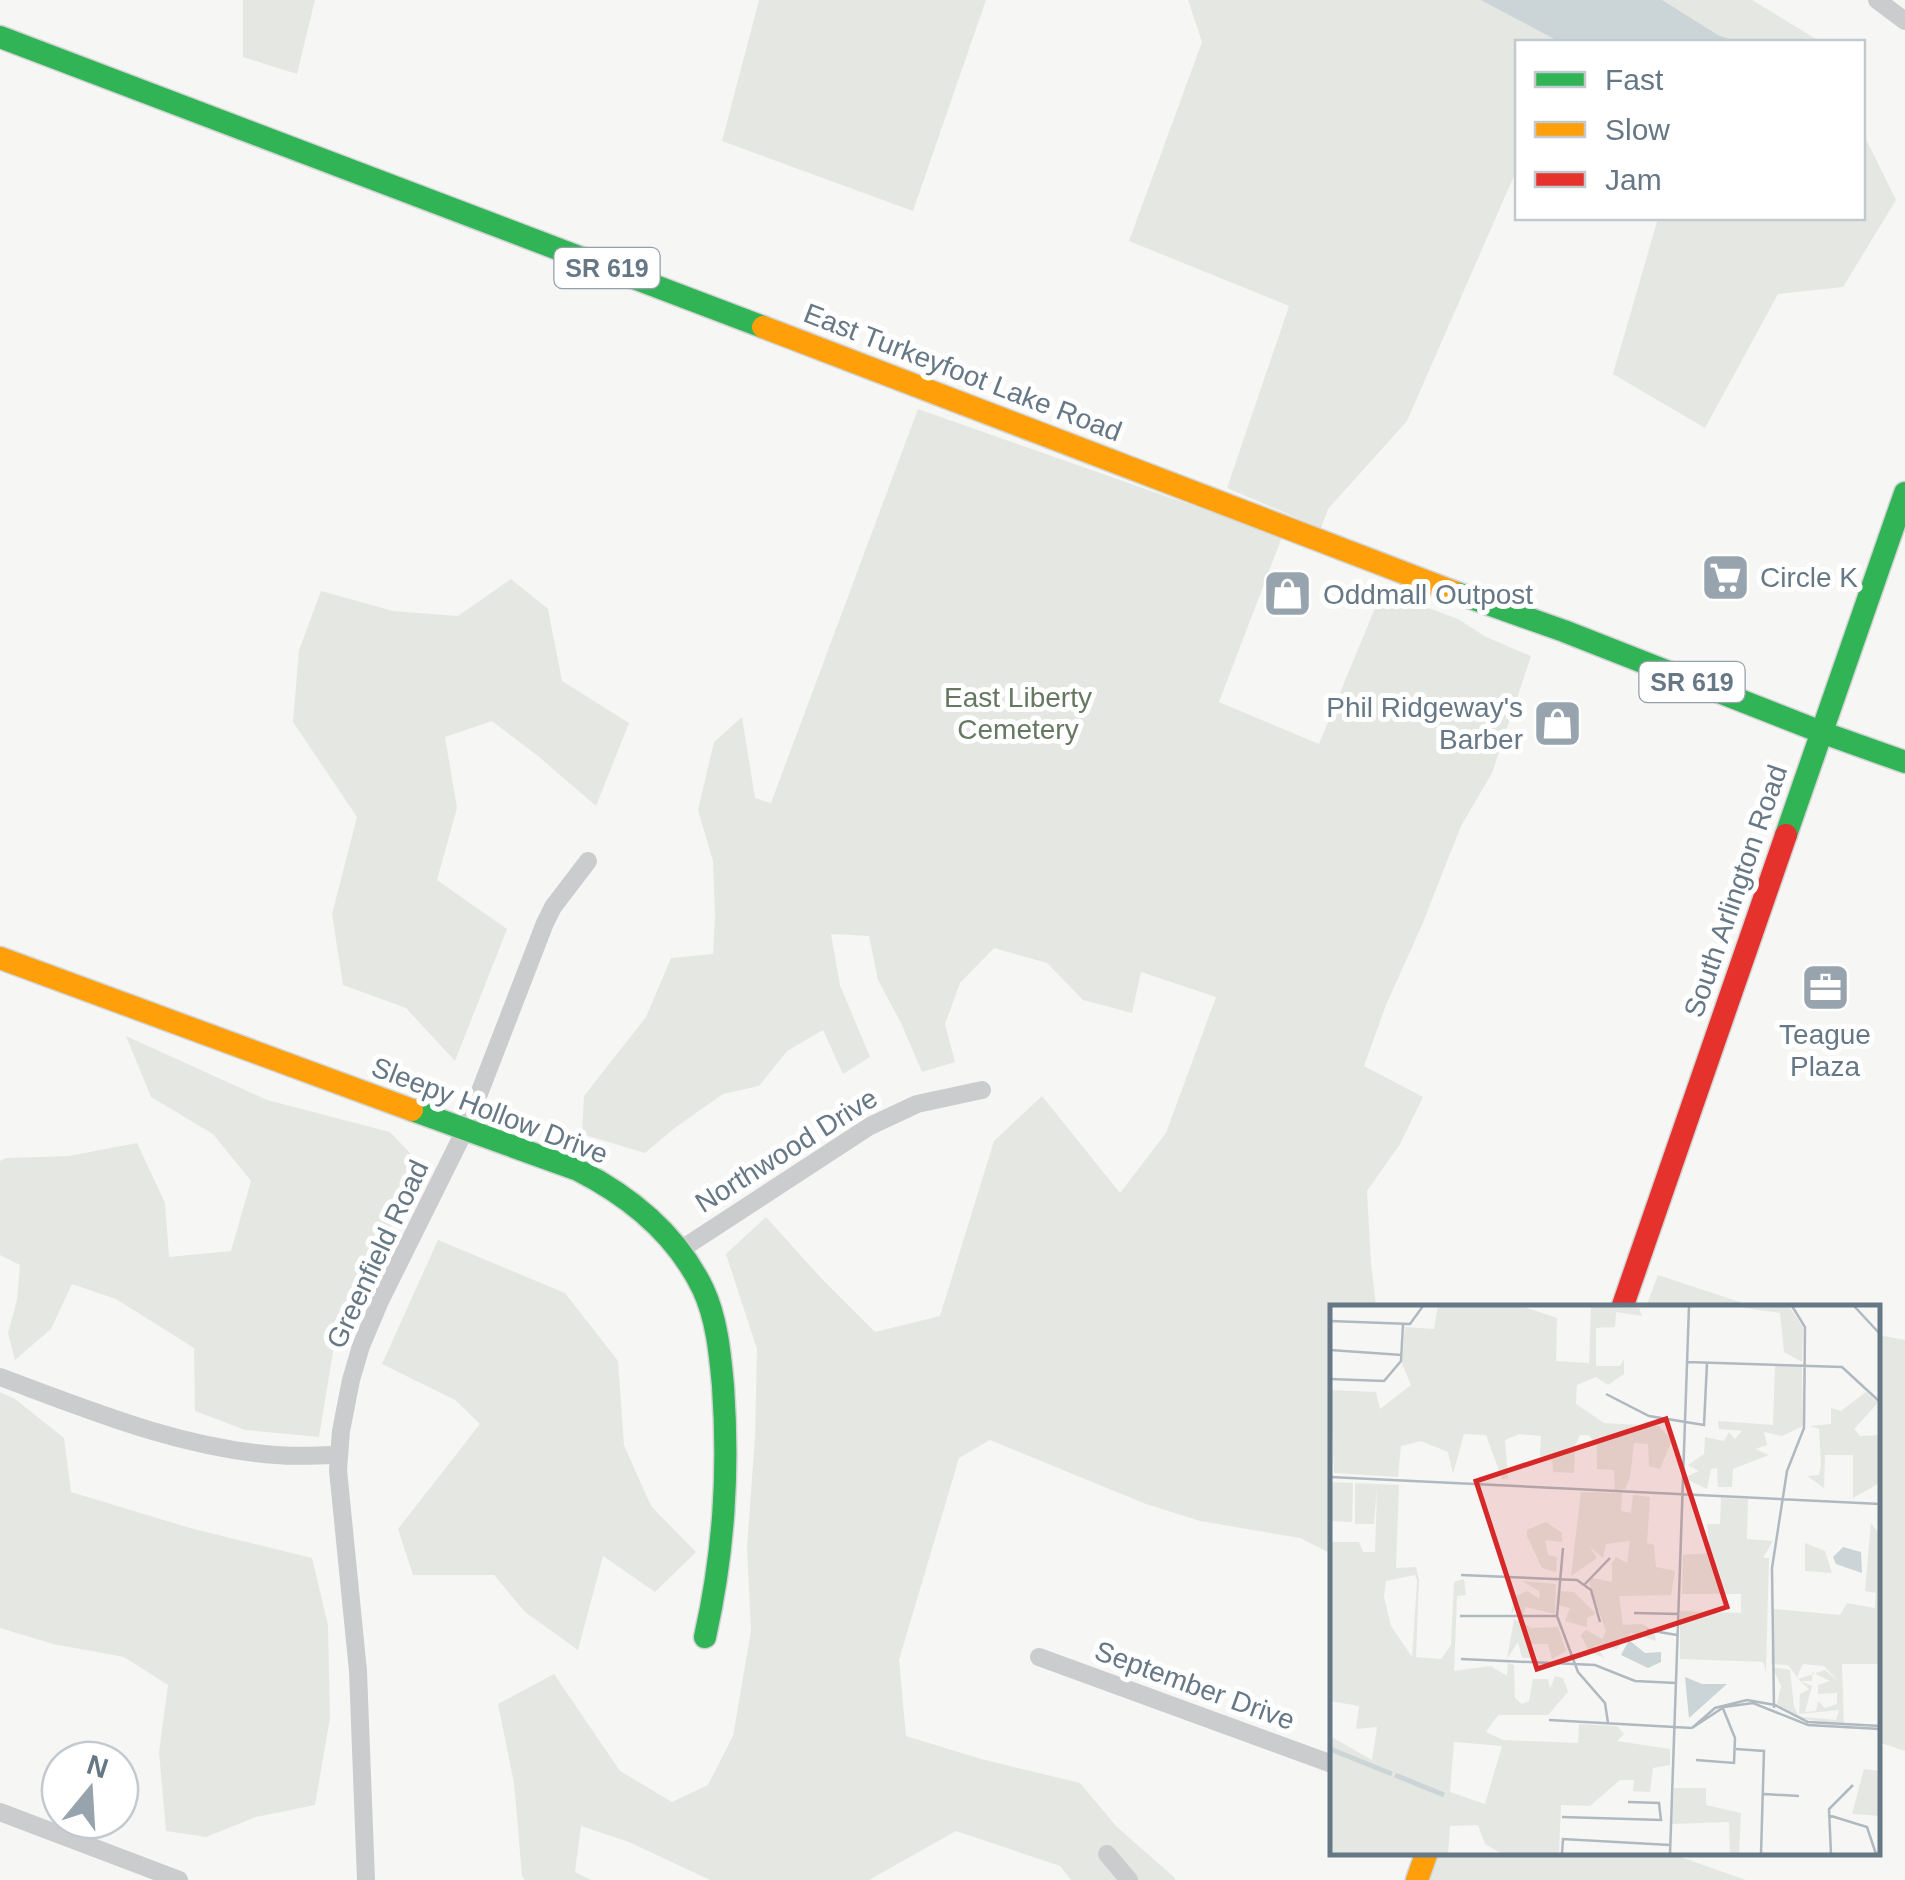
<svg xmlns="http://www.w3.org/2000/svg" width="1905" height="1880" viewBox="0 0 1905 1880" font-family="Helvetica,sans-serif">
  <style>
    .green { fill: #e5e8e2 }
    .water { fill: #cbd4d6 }
    .lines { fill: none; stroke-linecap: round; stroke-linejoin: round }
    .fast-casing { stroke: #d3d4d5; stroke-width: 25 }
    .slow-casing { stroke: #d3d4d5; stroke-width: 25 }
    .jam-casing { stroke: #d3d4d5; stroke-width: 25 }
    .street { stroke: #cbcccd; stroke-width: 18 }
    .fast { stroke: #30b455; stroke-width: 22 }
    .slow { stroke: #ff9f0a; stroke-width: 22 }
    .jam { stroke: #e5322d; stroke-width: 22 }
    .labels { text-anchor: middle; stroke-width: 10; stroke-linejoin: round; paint-order: stroke }
    .shield { fill: #fff; stroke: #94a0aa; stroke-width: 2.5 }
    .shield-label { font-size: 25px; font-weight: bold; fill: #667886 }
    .street-label { font-size: 28px; fill: #667886; stroke: #fff }
    .poi-label { font-size: 28px; fill: #667886; stroke: #fff; text-anchor: start }
    .park-label { font-size: 28px; fill: #667861; stroke: #fff }
    .inset-river { fill: none; stroke: #cbd4d6; stroke-width: 5 }
    .inset-road { fill: none; stroke: #afb9bf; stroke-width: 2.5 }
    .view { fill: #d62828; fill-opacity: 0.15; stroke: #d62828; stroke-width: 5 }
    .inset-edge { fill: none; stroke: #667886; stroke-width: 5 }
  </style>
  <rect width="100%" height="100%" fill="#f6f6f5"/>
  <g class="green">
    <path d="M243 0H315L297 74 243 57Z"/>
    <path d="M759 0H986L913 211 722 141Z"/>
    <path d="M1188 0H1752L1816 39 1818 42H1518L1517 169 1407 421 1328 509 1321 528 1227 488 1289 306 1129 241 1202 42Z"/>
    <path d="M1863 133 1896 200 1843 287 1778 294 1705 428 1613 374 1658 218H1862Z"/>
    <path d="M918 409 1282 537 1219 702 1319 744 1382 591 1458 619 1486 637 1531 656 1492 773 1461 826 1422 925 1386 1005 1364 1066 1423 1097 1400 1144 1367 1191 1371 1263 1376 1305 1378 1307 1332 1308V1554L1300 1538 1200 1521 1146 1504 990 1440 959 1458 899 1660 906 1736 981 1759 1080 1783 1117 1827 1175 1878V1880H1071L1060 1866 956 1831 869 1880H710L629 1842 581 1826 575 1872 591 1880H525L522 1876 514 1783 498 1704 554 1674 620 1771 672 1802 708 1785 733 1736 751 1631 747 1548 755 1436 757 1349 726 1254 766 1217 821 1278 875 1332 940 1316 994 1141 1042 1096 1120 1193 1166 1133 1216 997 1141 972 1132 1013 1083 1000 1047 963 994 948 960 983 945 1024 955 1062 922 1072 901 1023 878 980 869 936 831 934 840 985 870 1057 843 1074 823 1030 787 1051 759 1086 723 1094 676 1127 645 1153 582 1134 584 1096 646 1017 671 958 713 954 715 915 713 861 698 810 714 742 742 717 755 798 771 803Z"/>
    <path d="M511 579 548 609 562 681 629 723 596 806 538 756 492 721 445 737 457 808 437 880 507 929 455 1061 406 1008 343 985 332 914 357 817 293 722 299 650 321 591 393 611 458 616Z"/>
    <path d="M126 1036 267 1100 390 1132 422 1166 336 1334 319 1437 245 1430 195 1411 194 1348 116 1299 72 1284 51 1329 15 1360 8 1333 17 1300 20 1265 0 1255V1161L6 1158 69 1156 137 1143 165 1203 169 1257 231 1251 251 1181 213 1134 151 1097Z"/>
    <path d="M438 1240 565 1293 618 1361 624 1445 651 1506 696 1552 655 1592 603 1556 578 1650 525 1612 494 1575H413L398 1529 480 1424 455 1400 382 1364Z"/>
    <path d="M1658 1275 1755 1307H1646Z"/>
    <path d="M1878 1335 1905 1340V1751L1878 1742Z"/>
    <path d="M0 1392 15 1399 64 1438 71 1492 190 1528 312 1558 328 1625 330 1718 315 1805 256 1817 206 1837 166 1831 159 1752 168 1685 124 1657 53 1644 0 1628Z"/>
    <path d="M1438 1852 1669 1853 1746 1880H1429Z"/>
  </g>
  <path class="water" d="M1481 0H1662L1718 35 1737 42H1560Z"/>
  <g class="lines">
    <defs>
      <g id="fast">
        <path d="M0 37 763 327"/>
        <path d="M1454 592 1564 631 1821 732 1905 762"/>
        <path d="M1786 835 1905 493"/>
        <path d="M412 1110 578 1170C631 1197 677 1235 703 1289 717 1319 720 1354 723 1386 729 1473 724 1552 705 1637"/>
      </g>
      <g id="slow">
        <path d="M763 327 1454 592"/>
        <path d="M0 958 412 1110"/>
        <path d="M1417 1880 1427 1852"/>
      </g>
      <path id="jam" d="M1622 1308 1786 835"/>
    </defs>
    <use href="#fast" class="fast-casing"/>
    <use href="#slow" class="slow-casing"/>
    <use href="#jam" class="jam-casing"/>
    <g class="street">
      <path d="M1877 0 1905 21"/>
      <path d="M680 1250 870 1126 917 1104 982 1090"/>
      <path d="M0 1377C89 1410 180 1448 276 1455 297 1457 318 1455 338 1455"/>
      <path d="M1039 1657 1332 1764"/>
      <path d="M0 1812 179 1880"/>
      <path d="M1107 1854 1129 1880"/>
      <path d="M366 1880 358 1671 338 1470 341 1431 351 1380 361 1346 380 1301 465 1130 545 923 553 907 588 861"/>
    </g>
    <use href="#fast" class="fast"/>
    <use href="#slow" class="slow"/>
    <use href="#jam" class="jam"/>
  </g>
  <defs>
    <symbol id="supermarket-square" viewBox="-11 -11 22 22"><rect x="-9" y="-9" width="18" height="18" rx="4" fill="#98a4ad" stroke="#fff"/><path d="M-6-5.5h2.5l.6 2H6L4.5 2H-2.5L-4.4-4H-6ZM-1.5 3.2a1.3 1.3 0 1 0 .1 0ZM3 3.2a1.3 1.3 0 1 0 .1 0Z" fill="#fff"/></symbol>
    <symbol id="shop-square" viewBox="-11 -11 22 22"><rect x="-9" y="-9" width="18" height="18" rx="4" fill="#98a4ad" stroke="#fff"/><path d="M-5-2.5h2.3a2.7 3.5 0 0 1 5.4 0H5L5.5 6h-11ZM-1.5-2.5h3a1.5 2.3 0 0 0-3 0Z" fill="#fff"/></symbol>
    <symbol id="office-square" viewBox="-11 -11 22 22"><rect x="-9" y="-9" width="18" height="18" rx="4" fill="#98a4ad" stroke="#fff"/><path d="M-6-3h4V-5.5h4V-3h4V5H-6ZM-1-4.5V-3h2v-1.5ZM-6 0V1H6V0Z" fill="#fff"/></symbol>
  </defs>
  <g fill-rule="evenodd">
    <use href="#supermarket-square" x="1698" y="550" width="55" height="55"/>
    <use href="#shop-square" x="1260" y="566" width="55" height="55"/>
    <use href="#shop-square" x="1530" y="696" width="55" height="55"/>
    <use href="#office-square" x="1798" y="960" width="55" height="55"/>
  </g>
  <g class="labels">
    <g class="shield">
      <rect x="554.5" y="248" width="105" height="40" rx="8"/>
      <rect x="1639.5" y="662" width="105" height="40" rx="8"/>
    </g>
    <g class="shield-label">
      <text x="607" y="277">SR 619</text>
      <text x="1692" y="691">SR 619</text>
    </g>
    <g class="street-label">
      <text transform="translate(963 372) rotate(21)" y="10">East Turkeyfoot Lake Road</text>
      <text transform="translate(1735 891) rotate(-71)" y="10">South Arlington Road</text>
      <text transform="translate(490 1110) rotate(21)" y="10">Sleepy Hollow Drive</text>
      <text transform="translate(786 1150) rotate(-32)" y="10">Northwood Drive</text>
      <text transform="translate(377 1254) rotate(-65)" y="10">Greenfield Road</text>
      <text transform="translate(1195 1685) rotate(20)" y="10">September Drive</text>
    </g>
    <g class="poi-label">
      <text x="1760" y="587">Circle K</text>
      <text x="1323" y="604">Oddmall Outpost</text>
      <text x="1523" y="717" text-anchor="end">Phil Ridgeway's<tspan x="1523" dy="32">Barber</tspan></text>
      <text x="1825" y="1044" text-anchor="middle">Teague<tspan x="1825" dy="32">Plaza</tspan></text>
    </g>
    <g class="park-label">
      <text x="1018" y="707">East Liberty<tspan x="1018" dy="32">Cemetery</tspan></text>
    </g>
  </g>
  <g transform="translate(1330 1305)">
    <rect width="550" height="550" fill="#f6f6f5"/>
    <path d="M108 1H192L227 13 226 56 259 58 261 1 309 3 312 11 286 7 285 22 266 23V61H290L294 54V69L278 80 266 72 247 80 246 99 274 118 329 121 342 135 330 164 319 161 318 139 304 138 300 172 295 184 285 185 284 165 267 164V141L259 130H250L245 141 244 168 223 167 222 152 210 151 211 131 189 129 175 135 178 174H172L156 130 134 129 123 169 118 147 91 136 71 141 68 172 4 168 0 85 46 87 50 104 81 80 72 59 75 22 104 24ZM402 1H459L473 22 472 57 454 47 450 8ZM445 61 472 62 473 121 452 131 434 127 437 140 425 144 439 150 403 164 402 182H388L387 163 381 164 377 184 354 173 369 166 358 160 374 149 375 132 394 136 399 127 405 134 412 126 389 124 388 116 443 120ZM536 87 548 98 524 124 530 131 550 130 548 179 523 193V150H495L494 183 477 171 489 170 491 160 489 124 480 121 501 119V103L511 106ZM0 177 23 178 22 217 0 216ZM25 178 69 180 66 263 86 262 89 275 86 352 111 354 121 340 124 277 134 274 136 290 127 291 124 366 161 361 177 371 178 358 184 360 185 393 192 399 199 396 203 374H218L220 384 225 371 233 373 238 387 218 410H168L156 427 173 435 248 438 249 419 287 421 294 429 287 436 340 444V460L323 463 320 487 303 486 304 475H290L260 501 231 500 229 549H172L155 539 148 520 120 521 118 549H0V431L42 455 47 422 26 424 29 401 0 396V237H29L33 247H45L47 182 44 219H25ZM85 270 87 276 82 352 61 321 54 292 56 276ZM124 437 172 441 155 499 120 487ZM251 187 292 188 291 206 301 208 303 190 320 192 317 238 324 240 326 262 345 266 341 290 289 291 293 320 312 319 324 326 326 336 301 328 287 344 264 340 275 353 259 347 251 330 256 325 272 334 276 326 259 278 262 273 282 277V258L286 252 297 258 300 236 276 239 273 253 260 242 267 253 241 271ZM391 193 418 194 417 234 443 236 433 253H439L436 367 433 357 350 354V306L411 308V289H352L353 250 380 248 377 219H390ZM216 217 232 228V237L215 235 218 250 227 252 226 267 212 263 197 231V225ZM541 218 547 226 550 221V359H512L514 420 473 414 447 399 451 381 442 362 460 365 464 401 468 410 473 412 506 415 509 405 469 409 470 389 479 384 468 374 495 365 509 377 494 361 473 359 467 372 458 360 441 359 444 304 510 310 517 298 545 303 546 288 535 286ZM482 367 500 376 488 380V389L507 388V399L495 403 488 396 486 406 475 407 482 381 471 376H482ZM475 238 495 246 502 268 475 266ZM192 276 226 279 225 309 196 302 192 311 187 302 181 309 184 292 197 286 210 294 209 286ZM230 286 244 287 266 309 257 313V322L235 316 240 303 228 300ZM184 314 202 323 228 322 236 346 222 354 218 339H198L202 353H192L188 337 177 354ZM534 464 550 466V511L522 509ZM344 483H376V500L411 508 409 549H400L399 517 342 519Z" fill="#e5e8e2" fill-rule="evenodd"/>
    <path d="M513 242 531 247 532 268 506 259 503 252ZM299 335 315 348 331 347V357L318 363 291 350ZM355 372 372 379H397L359 413Z" fill="#cbd4d6"/>
    <path class="inset-river" d="M0 444 62 469M65 470 114 490"/>
    <path class="inset-road" d="M524 1 550 29M0 16 80 19 93 1M0 45 72 50M357 57 512 62 550 97M0 74 54 76 71 56 73 20M276 89 319 111 374 120 377 58M0 172 550 199M233 243 227 311 248 367 275 398 278 418M131 270 247 275 261 285 270 317M255 279 280 253M304 308 349 309M130 311H227M317 325 347 330M131 354 265 360 305 376 346 378M444 403 442 263 457 166 474 123 475 22 462 1M219 415 362 423M550 421 478 417 445 400 417 395 385 403 362 423 394 402 423 398 478 420 550 424M406 444 434 446 431 549M366 455 404 458 405 433 392 401M434 489 469 491M498 510 537 522 546 549M232 512 331 515 329 498 298 497M232 549 233 534 340 540M340 549 359 1M501 549 499 504 523 480"/>
    <path class="view" d="M336 114 397 302 207 364 146 176Z"/>
    <rect width="550" height="550" class="inset-edge"/>
  </g>
  <rect x="1515" y="40" width="350" height="180" fill="#ffffff" stroke="#c2c9cf" stroke-width="2.5"/>
  <rect x="1535" y="72" width="50" height="15" fill="#30b455" stroke="#c2c9cf" stroke-width="2.5"/>
  <text x="1605" y="90" font-size="30" fill="#667886">Fast</text>
  <rect x="1535" y="122" width="50" height="15" fill="#ff9f0a" stroke="#c2c9cf" stroke-width="2.5"/>
  <text x="1605" y="140" font-size="30" fill="#667886">Slow</text>
  <rect x="1535" y="172" width="50" height="15" fill="#e5322d" stroke="#c2c9cf" stroke-width="2.5"/>
  <text x="1605" y="190" font-size="30" fill="#667886">Jam</text>
  <g transform="translate(90 1790) rotate(18)"><circle r="48" fill="#ffffff" stroke="#c2c9cf" stroke-width="2.5"/>
  <path d="M0-8L18 38L0 25L-18 38Z" fill="#98a4ad"/>
  <text y="-15" font-size="28" font-weight="bold" text-anchor="middle" fill="#667886">N</text>
  </g>
</svg>
